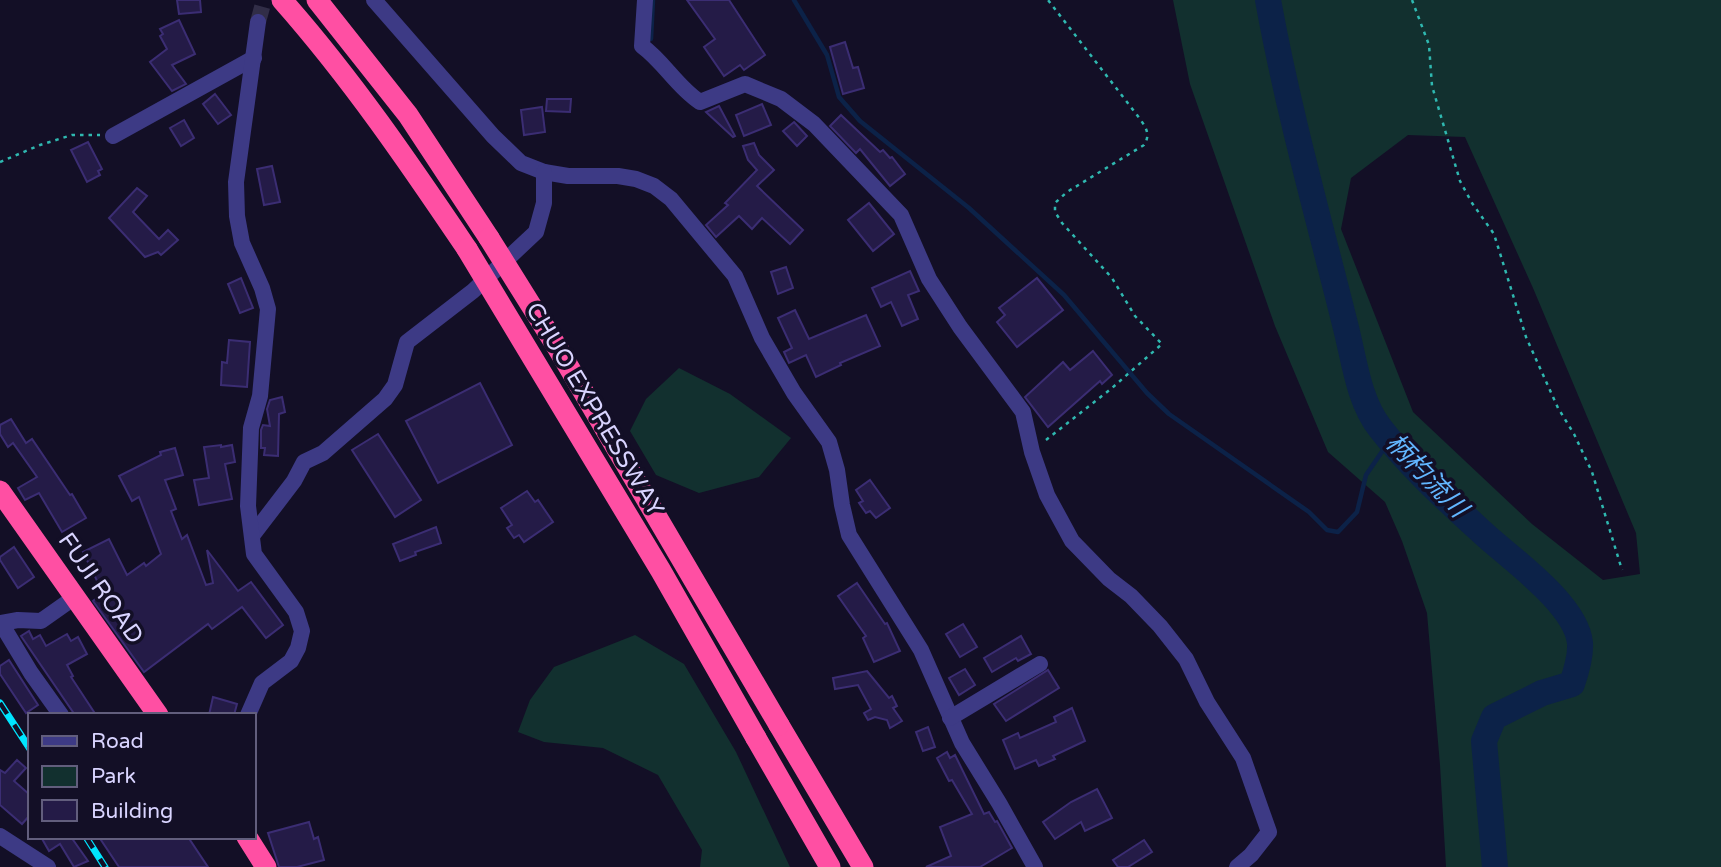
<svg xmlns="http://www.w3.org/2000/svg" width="1721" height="867" viewBox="0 0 1721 867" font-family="'Varela Round','Noto Sans JP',sans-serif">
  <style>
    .green { fill: #12302f; fill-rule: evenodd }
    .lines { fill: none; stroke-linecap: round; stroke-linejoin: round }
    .stream { stroke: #0c2248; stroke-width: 4.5 }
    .river { stroke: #0c2248; stroke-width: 26 }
    .building { fill: #241b47; stroke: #3b2d73; stroke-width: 2 }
    .street-tunnel { stroke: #312d47; stroke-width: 16; stroke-dasharray: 16 8; stroke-linecap: butt }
    .path { stroke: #2fb8b0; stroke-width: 2.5; stroke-dasharray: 3.5 5; stroke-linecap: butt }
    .street { stroke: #3d3a85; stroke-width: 16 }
    .highway { stroke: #ff4fa3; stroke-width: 21 }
    .rail-casing { stroke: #00e5ff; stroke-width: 7 }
    .rail { stroke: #130f26; stroke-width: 4.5; stroke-dasharray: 13; stroke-linecap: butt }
    .highway-bridge { stroke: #ff4fa3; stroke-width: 21 }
    .labels { text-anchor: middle; stroke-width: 7; stroke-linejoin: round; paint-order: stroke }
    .street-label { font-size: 24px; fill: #d9d4ff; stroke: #130f26 }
    .water-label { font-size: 26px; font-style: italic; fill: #62b6ff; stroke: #130f26 }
  </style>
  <rect width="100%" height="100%" fill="#130f26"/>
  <g class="green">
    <path d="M1173 0H1721V867H1446L1440 765 1427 613 1402 541 1385 502 1328 452 1275 326 1190 84ZM1408 135 1465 137 1533 288 1636 533 1640 574 1603 580 1532 524 1413 412 1341 229 1351 178Z"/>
    <path d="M679 368 730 394 791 438 759 477 699 493 656 475 630 431 646 399Z"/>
    <path d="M635 635 684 664 736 752 790 867H700L702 850 658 775 603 748 544 742 518 732 530 700 554 667Z"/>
  </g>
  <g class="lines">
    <g class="stream">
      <path d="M794 0 827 55 839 97 860 121 969 208 1064 295 1147 393 1169 414 1309 512 1327 530 1338 532 1357 512 1366 475 1390 440"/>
      <path d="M651 39 653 0"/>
    </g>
    <path class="river" d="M1268 0C1288 110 1318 216 1345 324 1354 358 1358 400 1380 428 1410 467 1448 501 1484 534 1511 559 1576 604 1580 643 1581 656 1576 672 1572 684L1542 693 1494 717 1484 741 1495 867"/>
  </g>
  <g class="building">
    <path d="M177 0H200L201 12 179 14Z"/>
    <path d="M687 0H729L765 55 744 70 740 65 724 76 704 47 715 39Z"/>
    <path d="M179 20 195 54 172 65 186 84 172 91 150 62 167 49 160 36 163 34 160 29Z"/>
    <path d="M845 42 853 68 858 67 864 88 843 94 830 47Z"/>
    <path d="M215 94 231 115 218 124 203 104Z"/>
    <path d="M547 99H571L570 112 546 111Z"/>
    <path d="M762 104 771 125 744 136 736 115Z"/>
    <path d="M719 106 735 136 733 137 706 112Z"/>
    <path d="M542 107 545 132 524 135 521 110Z"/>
    <path d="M841 115 880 152 883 150 890 158 892 157 905 174 890 186 860 149 856 153 830 126Z"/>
    <path d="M184 120 194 138 181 146 170 128Z"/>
    <path d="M794 122 807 136 797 146 783 131Z"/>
    <path d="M88 142 102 169 98 171 100 175 87 182 71 150Z"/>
    <path d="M754 143 759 155 774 170 757 186 803 230 790 244 762 218 752 229 739 216 716 237 706 225 728 205 725 203 757 170 748 160 743 146Z"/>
    <path d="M272 166 280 202 264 205 257 169Z"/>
    <path d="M137 188 147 196 133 212 159 239 168 230 178 240 161 255 158 252 145 257 109 218Z"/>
    <path d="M869 203 894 234 873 251 848 220Z"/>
    <path d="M786 267 793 288 778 294 771 272Z"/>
    <path d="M910 271 919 291 908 295 918 319 902 326 891 302 881 307 872 288Z"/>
    <path d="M241 278 253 308 240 313 228 284Z"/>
    <path d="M1037 278 1063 310 1017 347 997 322 1005 315 999 308Z"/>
    <path d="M795 310 809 339 866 315 880 346 840 363 841 365 816 377 806 355 789 363 784 352 792 348 778 318Z"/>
    <path d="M229 340 250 342 247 387 221 385 222 362 227 363Z"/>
    <path d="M1093 351 1112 375 1102 384 1100 381 1048 427 1025 397 1063 362 1070 370Z"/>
    <path d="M480 383 512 445 438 483 406 421Z"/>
    <path d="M282 397 285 412 279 414 278 456 264 455 265 448H261V430L263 425 270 426 267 409 270 400Z"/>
    <path d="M11 419 26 443 32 439 70 495 72 494 86 518 62 532 39 493 25 500 18 488 37 477 13 443 8 447 0 434V425Z"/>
    <path d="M378 434 421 500 395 517 352 450Z"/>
    <path d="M221 445V447L232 445 235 462 225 464 232 499 199 505 194 480 209 478 204 447Z"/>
    <path d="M175 448 183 475 165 480 176 509 171 511 182 539 187 535 206 585 213 583 207 550 238 591 251 582 283 625 266 638 242 607 212 629 208 624 144 672 93 601 103 593 83 552 109 539 127 575 144 563 146 566 161 554 139 497 132 501 119 476 161 455 160 452Z"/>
    <path d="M870 480 890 508 876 518 870 511 866 513 859 503 863 501 856 490Z"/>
    <path d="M527 491 535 502 538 500 553 522 524 542 519 535 514 538 507 528 512 525 501 508Z"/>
    <path d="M436 527 441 543 415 552 416 555 400 561 393 544Z"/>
    <path d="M14 547 34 577 18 588 0 560V557Z"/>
    <path d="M857 583 885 624 887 623 900 651 874 662 863 638 866 636 838 596Z"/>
    <path d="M963 624 977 647 960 657 946 634Z"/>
    <path d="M29 631 33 639 40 635 46 646 67 634 71 641 78 637 87 654 67 665 73 676 71 677 96 715H75L21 636Z"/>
    <path d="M1021 636 1031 654 1018 661 1016 658 992 672 984 658Z"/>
    <path d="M9 660 38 705 26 713 0 674V666Z"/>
    <path d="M965 669 975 685 959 695 949 678Z"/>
    <path d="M1048 670 1059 688 1006 721 994 704Z"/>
    <path d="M867 671 889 698 892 696 897 706 893 708 902 721 890 728 887 720 875 717 868 720 864 713 871 709 858 685 835 689 833 678Z"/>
    <path d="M213 697 237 704 234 715H209Z"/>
    <path d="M1072 708 1085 741 1053 756 1055 759 1039 766 1036 760 1015 769 1003 740 1018 733 1020 738 1056 722 1054 717Z"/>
    <path d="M928 727 935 747 923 751 916 732Z"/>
    <path d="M947 752 950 758 955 755 984 814 989 812 995 822 997 821 1012 848 980 867H926L951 856 940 827 972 814 952 780 949 781 937 758Z"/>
    <path d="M17 760 26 768 14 781 30 795V815L22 824 0 805V770L5 773Z"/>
    <path d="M1097 789 1112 818 1085 831 1081 822 1055 839 1043 822 1071 802Z"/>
    <path d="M309 822 314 839 318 837 324 860 297 867H279L268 833Z"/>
    <path d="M41 837H71L88 861 74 867 60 844 49 851Z"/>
    <path d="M99 837H188L208 867H119Z"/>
    <path d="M1144 840 1152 852 1128 867H1118L1113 860Z"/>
  </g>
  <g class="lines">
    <path class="street-tunnel" d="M258 22 264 0"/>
    <g class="path">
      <path d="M1412 0 1429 45 1432 86 1460 181 1472 203 1494 234 1526 337 1558 408 1574 434 1592 472 1622 570"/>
      <path d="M0 162 40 145 72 135H100"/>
      <path d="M1046 440 1112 388 1162 344 1135 316 1112 278 1062 223 1055 212V203L1067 192 1144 145C1152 133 1144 125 1137 115L1048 0"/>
    </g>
    <g class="street">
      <path d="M374 0 493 136 521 163 544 172 568 176H618L636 179 654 186 671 199 735 276 762 338 794 393 829 442 837 470 842 505 849 535 921 650 962 743 999 803 1035 867"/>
      <path d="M645 0 642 46C664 62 677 87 700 102L745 84 781 99 814 124 901 215 929 279 960 327 1023 412 1032 452 1047 495 1072 541 1109 579 1131 596 1160 626 1186 659 1207 702 1243 758 1269 832 1251 855 1237 867"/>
      <path d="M113 136 254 58"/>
      <path d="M252 536 294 481 304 462 323 453 385 399 395 385 407 342 473 291 536 232 544 203V172"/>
      <path d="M61 715 31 673 1 623 18 620 41 621 75 597"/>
      <path d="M248 715 262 683 291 661 298 648 302 631 296 612 254 554 248 506 251 428 260 396 268 309 262 288 242 243 237 216 236 182 258 22"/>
      <path d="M950 718 1040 664"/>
      <path d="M0 836 48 867"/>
    </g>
    <g class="highway">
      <path d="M282 0C351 78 409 163 467 249"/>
      <path d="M317 0 408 115 489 238"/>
      <path d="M0 491 158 715"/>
      <path d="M779 725 863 867"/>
      <path d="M756 738 830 867"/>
      <path d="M247 837 266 867"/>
    </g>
    <defs>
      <g id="rail">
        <path d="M0 703 30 749"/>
        <path d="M86 837 105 867"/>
      </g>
    </defs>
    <use href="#rail" class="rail-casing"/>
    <use href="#rail" class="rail"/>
    <g class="highway-bridge">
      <path d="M489 238 557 347 779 725"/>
      <path d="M467 249 661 571 756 738"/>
    </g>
  </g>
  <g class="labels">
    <g class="street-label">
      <text transform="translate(595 409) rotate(59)" y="8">CHUO EXPRESSWAY</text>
      <text transform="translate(101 588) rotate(55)" y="8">FUJI ROAD</text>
    </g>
    <g class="water-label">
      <text transform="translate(1427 475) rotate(46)" y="9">柄杓流川</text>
    </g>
  </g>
  <rect x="28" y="713" width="228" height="126" fill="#130f26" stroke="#625e7d" stroke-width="2"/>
  <rect x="42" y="736" width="35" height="10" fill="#3d3a85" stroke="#625e7d" stroke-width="2"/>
  <text x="91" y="748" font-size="21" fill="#d9d4ff">Road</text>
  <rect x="42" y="766" width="35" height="21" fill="#12302f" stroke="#625e7d" stroke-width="2"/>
  <text x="91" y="783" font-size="21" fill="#d9d4ff">Park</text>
  <rect x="42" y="800" width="35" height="21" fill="#241b47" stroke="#625e7d" stroke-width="2"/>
  <text x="91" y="818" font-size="21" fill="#d9d4ff">Building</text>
</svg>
